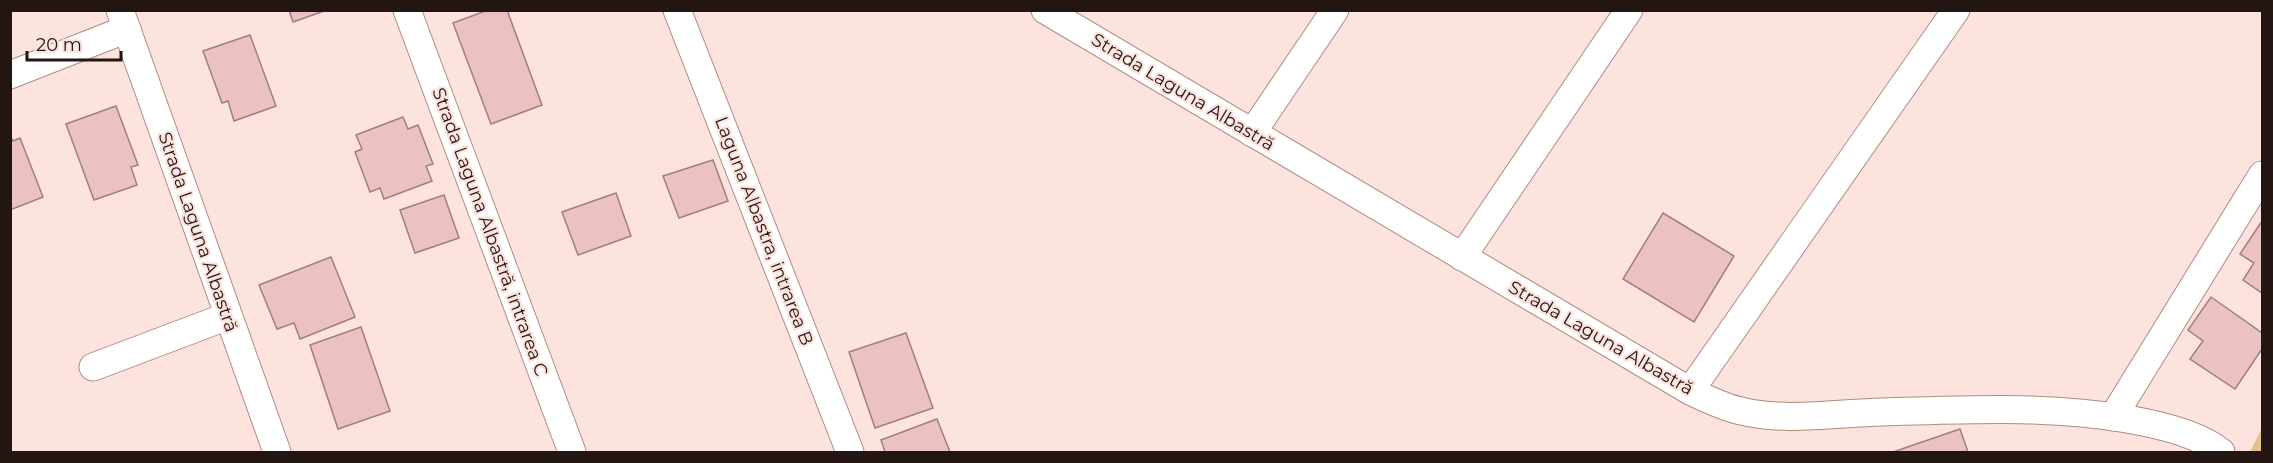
<svg xmlns="http://www.w3.org/2000/svg" width="2273" height="463" viewBox="0 0 2273 463" font-family="Montserrat,sans-serif">
  <style>
    .green { fill: #e9bf8b }
    .building { fill: #ecc1c2; stroke: #a47d7e; stroke-width: 1.5 }
    .lines { fill: none; stroke-linecap: round; stroke-linejoin: round }
    .street-casing { stroke: #b18b81; stroke-width: 29 }
    .street { stroke: #fff; stroke-width: 27 }
    .labels { text-anchor: middle; stroke-width: 4.5; stroke-linejoin: round; paint-order: stroke }
    .street-label { font-size: 18px; fill: #231511; stroke: #fce3dd }
  </style>
  <rect width="100%" height="100%" fill="#fce3dd"/>
  <path class="green" d="M2262 428V452H2250Z"/>
  <g class="building">
    <path d="M289 10H327L293 22Z"/>
    <path d="M488 10H507L542 105 491 124 453 23Z"/>
    <path d="M250 35 276 106 234 121 228 101 222 103 203 51Z"/>
    <path d="M116 106 138 165 131 167 137 185 94 200 66 124Z"/>
    <path d="M403 117 408 129 418 125 433 164 426 166 432 181 384 199 380 188 370 192 355 152 362 149 356 135Z"/>
    <path d="M10 135 13 141 20 138 43 197 10 210Z"/>
    <path d="M713 160 728 201 679 218 663 176Z"/>
    <path d="M616 193 631 236 578 255 562 212Z"/>
    <path d="M444 195 459 238 415 253 400 210Z"/>
    <path d="M1663 213 1734 256 1694 322 1623 279Z"/>
    <path d="M2262 221V293L2243 280 2254 263 2240 254Z"/>
    <path d="M331 257 355 317 300 339 294 323 277 329 259 285Z"/>
    <path d="M2211 297 2262 333V349L2235 389 2190 359 2203 341 2188 330Z"/>
    <path d="M361 327 390 411 338 429 310 345Z"/>
    <path d="M906 333 933 408 875 428 849 352Z"/>
    <path d="M937 419 950 452H885L881 440Z"/>
    <path d="M1960 429 1968 452H1893Z"/>
  </g>
  <g class="lines">
    <defs>
      <g id="street">
        <path d="M120 10 277 452"/>
        <path d="M407 10 572 452"/>
        <path d="M677 10 850 452"/>
        <path d="M1045 10 1690 391C1707 399 1723 407 1741 411 1784 422 1838 413 1882 412 1964 410 2046 405 2127 419 2156 424 2198 433 2221 452"/>
        <path d="M10 75 127 29"/>
        <path d="M1252 133 1335 10"/>
        <path d="M1462 257 1629 10"/>
        <path d="M93 367 228 316"/>
        <path d="M1690 391 1956 10"/>
        <path d="M2113 417 2262 175"/>
      </g>
    </defs>
    <use href="#street" class="street-casing"/>
    <use href="#street" class="street"/>
  </g>
  <g class="labels">
    <g class="street-label">
      <text transform="translate(1183 92) rotate(31)" y="6">Strada Laguna Albastră</text>
      <text transform="translate(764 231) rotate(69)" y="6">Laguna Albastra, intrarea B</text>
      <text transform="translate(198 232) rotate(71)" y="6">Strada Laguna Albastră</text>
      <text transform="translate(490 232) rotate(70)" y="6">Strada Laguna Albastră, intrarea C</text>
      <text transform="translate(1601 338) rotate(30)" y="6">Strada Laguna Albastră</text>
    </g>
  </g>
  <rect width="2273" height="463" fill="none" stroke="#231511" stroke-width="24"/>
  <path d="M27 51v9h94v-9" fill="none" stroke="#231511" stroke-width="3"/>
  <text x="36" y="51" font-size="18" fill="#231511" stroke="#fce3dd" stroke-width="4.5" paint-order="stroke">20 m</text>
</svg>
